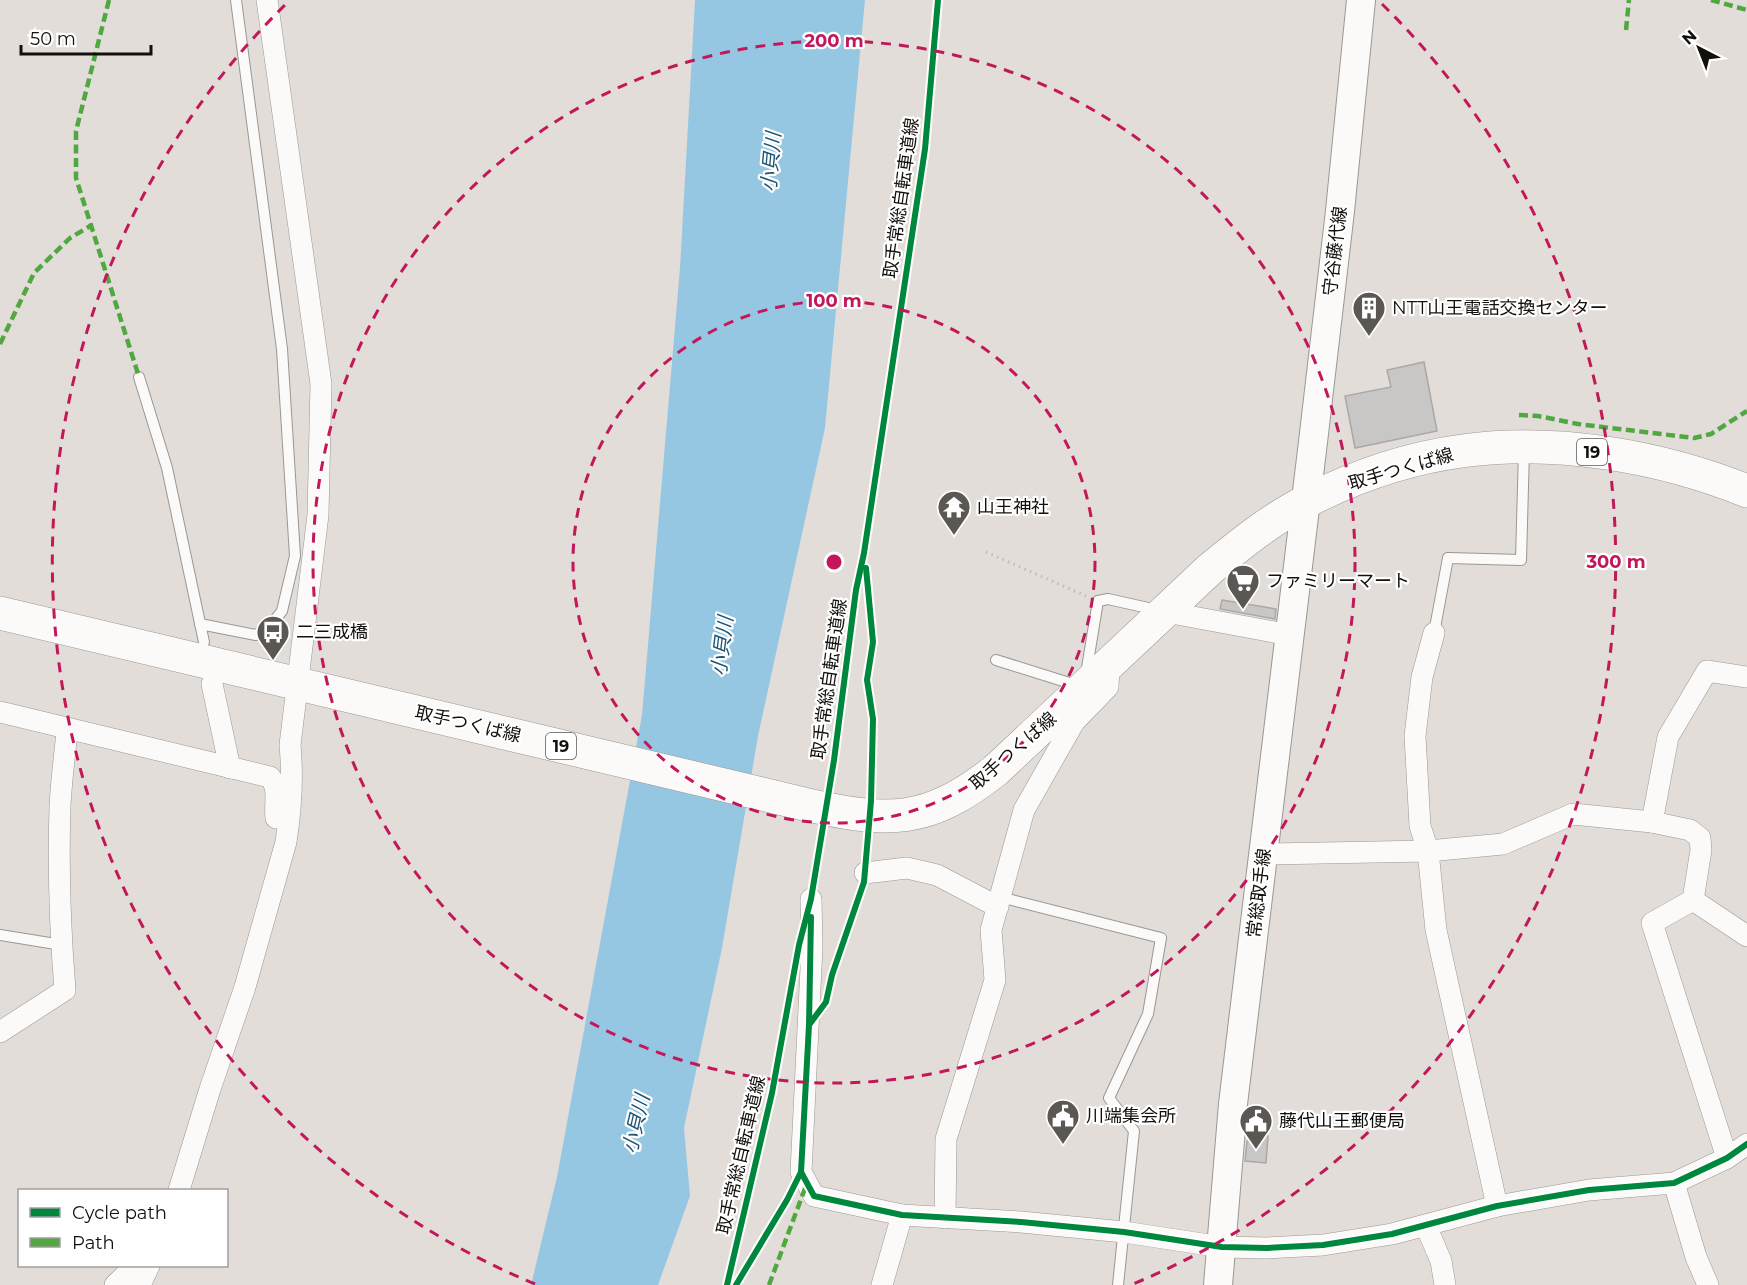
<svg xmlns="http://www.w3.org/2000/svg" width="1747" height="1285" viewBox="0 0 1747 1285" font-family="Montserrat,'Noto Sans JP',sans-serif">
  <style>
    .water { fill: #96c7e2 }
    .building { fill: #c9c6c6; stroke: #aca8a8; stroke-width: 1.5 }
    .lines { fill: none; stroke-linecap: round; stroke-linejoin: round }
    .service-casing { stroke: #9a9793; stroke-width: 12 }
    .minor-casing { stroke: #9a9793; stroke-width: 22 }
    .secondary-casing { stroke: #9a9793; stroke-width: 30 }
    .primary-casing { stroke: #9a9793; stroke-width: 34 }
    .path { stroke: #bfbdbb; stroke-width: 3; stroke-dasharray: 1.5 4.5; stroke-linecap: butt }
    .service { stroke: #fbfaf9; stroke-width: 10 }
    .minor { stroke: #fbfaf9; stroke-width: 21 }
    .secondary { stroke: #fbfaf9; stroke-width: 28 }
    .primary { stroke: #fbfaf9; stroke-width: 33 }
    .quiet { stroke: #51a841; stroke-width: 4.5; stroke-dasharray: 9 4.5; stroke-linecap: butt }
    .cycleway-casing { stroke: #fff; stroke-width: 10 }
    .cycleway { stroke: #00873e; stroke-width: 6 }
    .ring { fill: none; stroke: #c2185b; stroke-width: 3; stroke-dasharray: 10 8 }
    .labels { text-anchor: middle; stroke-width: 4.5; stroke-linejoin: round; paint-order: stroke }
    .shield { fill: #fff; stroke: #5a5855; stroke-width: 1.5 }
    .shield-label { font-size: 16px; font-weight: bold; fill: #13100c }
    .street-label { font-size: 18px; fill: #13100c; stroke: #fff }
    .poi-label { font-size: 18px; fill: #13100c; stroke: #fff; text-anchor: start }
    .water-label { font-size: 20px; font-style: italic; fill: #1d5571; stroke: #fff }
    .centre { fill: #c2185b; stroke: #fff; stroke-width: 3 }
    .ring-label { font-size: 18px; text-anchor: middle; font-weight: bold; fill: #c2185b; stroke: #fff; stroke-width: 4.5; stroke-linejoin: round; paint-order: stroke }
  </style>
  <rect width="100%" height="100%" fill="#e2ddd8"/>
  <path class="water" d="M695 0H865L825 428 758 736 722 948 684 1128 690 1196 658 1285H531L557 1177 642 715 680 268Z"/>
  <g class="building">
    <path d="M1424 362 1437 431 1355 448 1345 396 1391 387 1387 370Z"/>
    <path d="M1222 600 1276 609 1275 619 1220 609Z"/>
    <path d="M1252 1135 1268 1136 1266 1163 1245 1161 1247 1141H1251Z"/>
  </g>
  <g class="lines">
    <defs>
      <g id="service">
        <path d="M139 377 167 468 204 642"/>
        <path d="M200 624 256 635 270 626 282 611 295 556 282 349 236 0"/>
        <path d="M1434 633 1448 558 1521 560 1524 450"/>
        <path d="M996 660 1079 686"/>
        <path d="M1086 674 1098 601 1108 599 1157 610"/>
        <path d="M1000 897 1161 938 1148 1014 1109 1098 1134 1131 1118 1285"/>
        <path d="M0 935 62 945"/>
      </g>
      <g id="minor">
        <path d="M1166 612 1290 635"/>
        <path d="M1434 633 1422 677 1415 736 1420 826 1428 851 1436 930 1497 1206"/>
        <path d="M212 684 230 768"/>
        <path d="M0 712 270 777C280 789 274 803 276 818"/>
        <path d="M1652 822 1668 737 1707 671 1747 677"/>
        <path d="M1264 854 1428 851 1503 844 1573 814 1652 822 1690 830 1700 838 1701 850 1693 900"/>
        <path d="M865 873 907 868 937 875 998 907"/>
        <path d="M811 899 812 947 801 1172 814 1196 902 1215 1021 1222 1124 1232 1222 1247 1267 1248 1323 1245 1392 1234 1497 1206 1589 1190 1674 1183 1727 1158 1747 1144"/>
        <path d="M1693 900 1652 923 1727 1158"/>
        <path d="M1693 900 1747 936"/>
        <path d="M0 1032 65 990C60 929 58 868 60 807 61 781 65 755 67 730"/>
        <path d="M1674 1183 1696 1257 1708 1285"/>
        <path d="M179 1190 210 1089 245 987 286 842C291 810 293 777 290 745L318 515 321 384 267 0"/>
        <path d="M945 1218 946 1139 995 980 991 930 1024 810 1074 722 1108 687 1109 669"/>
        <path d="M1426 1226 1441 1261 1445 1285"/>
        <path d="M115 1285 135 1266"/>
        <path d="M140 1285 149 1266"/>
        <path d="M882 1285 902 1215"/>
      </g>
      <path id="secondary" d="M1218 1285 1233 1104 1313 442 1340 211 1361 0"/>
      <path id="primary" d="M0 613 808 805C889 823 928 824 996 770L1210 569C1241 544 1271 519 1307 501 1354 477 1409 458 1462 451 1555 438 1660 456 1747 491"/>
    </defs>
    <use href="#service" class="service-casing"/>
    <use href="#minor" class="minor-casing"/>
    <use href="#secondary" class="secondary-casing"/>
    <use href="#primary" class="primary-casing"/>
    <path class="path" d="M986 552 1086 596"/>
    <use href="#service" class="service"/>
    <use href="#minor" class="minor"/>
    <use href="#secondary" class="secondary"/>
    <use href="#primary" class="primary"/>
    <g class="quiet">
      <path d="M109 0 76 131V178L139 377"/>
      <path d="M1711 0 1747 10"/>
      <path d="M1626 30 1629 0"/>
      <path d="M0 344 34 273 70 238 92 225"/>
      <path d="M1519 415 1538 416 1578 424 1694 438 1711 434 1747 411"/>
      <path d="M769 1285 807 1183"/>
    </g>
    <defs>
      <g id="cycleway">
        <path d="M811 917 809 1025 801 1172 814 1196 902 1215 1021 1222 1124 1232 1222 1247 1267 1248 1323 1245 1392 1234 1497 1206 1589 1190 1674 1183 1727 1158 1747 1144"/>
        <path d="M809 1025 826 1002 832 975 864 882 871 801 873 719 867 680 873 642 866 568"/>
        <path d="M727 1285 772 1093 799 945 811 899 834 760 856 590 864 553 925 149 938 0"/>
        <path d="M736 1285 787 1200 801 1172"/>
      </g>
    </defs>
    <use href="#cycleway" class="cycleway-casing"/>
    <use href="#cycleway" class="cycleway"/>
  </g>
  <g class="ring">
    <circle cx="834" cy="562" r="261"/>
    <circle cx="834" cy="562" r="521"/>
    <path d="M535 1284A782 782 0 0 1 286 4M1382 4A782 782 0 0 1 1133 1284"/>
  </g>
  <defs>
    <symbol id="building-pin" viewBox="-11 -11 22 30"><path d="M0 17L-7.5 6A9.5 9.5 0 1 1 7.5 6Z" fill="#5b5853" stroke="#fff"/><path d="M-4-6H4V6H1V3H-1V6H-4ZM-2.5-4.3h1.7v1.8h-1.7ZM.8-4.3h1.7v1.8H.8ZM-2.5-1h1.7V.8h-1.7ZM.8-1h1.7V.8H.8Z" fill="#fff"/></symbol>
    <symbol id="temple-pin" viewBox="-11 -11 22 30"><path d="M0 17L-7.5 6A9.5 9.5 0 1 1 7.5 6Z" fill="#5b5853" stroke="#fff"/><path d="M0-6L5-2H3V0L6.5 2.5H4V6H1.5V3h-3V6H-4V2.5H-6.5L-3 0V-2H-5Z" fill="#fff"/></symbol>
    <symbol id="supermarket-pin" viewBox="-11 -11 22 30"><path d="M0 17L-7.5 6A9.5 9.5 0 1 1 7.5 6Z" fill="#5b5853" stroke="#fff"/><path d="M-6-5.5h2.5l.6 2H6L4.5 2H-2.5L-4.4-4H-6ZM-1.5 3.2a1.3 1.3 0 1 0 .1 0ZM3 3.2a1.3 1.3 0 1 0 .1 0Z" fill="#fff"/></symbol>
    <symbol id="bus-pin" viewBox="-11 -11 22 30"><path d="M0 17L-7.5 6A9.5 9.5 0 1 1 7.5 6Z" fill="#5b5853" stroke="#fff"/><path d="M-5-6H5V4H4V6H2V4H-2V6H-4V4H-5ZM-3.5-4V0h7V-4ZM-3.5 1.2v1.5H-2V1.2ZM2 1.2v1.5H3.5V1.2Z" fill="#fff"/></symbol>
    <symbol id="civic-pin" viewBox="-11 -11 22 30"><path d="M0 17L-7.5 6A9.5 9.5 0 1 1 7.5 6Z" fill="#5b5853" stroke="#fff"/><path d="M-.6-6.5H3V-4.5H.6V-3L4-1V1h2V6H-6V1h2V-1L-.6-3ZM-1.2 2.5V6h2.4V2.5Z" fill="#fff"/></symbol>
  </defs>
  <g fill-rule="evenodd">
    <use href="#building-pin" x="1350" y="289" width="38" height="52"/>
    <use href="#temple-pin" x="935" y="488" width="38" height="52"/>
    <use href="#supermarket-pin" x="1224" y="562" width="38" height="52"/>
    <use href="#bus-pin" x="254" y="613" width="38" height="52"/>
    <use href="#civic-pin" x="1044" y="1097" width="38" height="52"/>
    <use href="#civic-pin" x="1237" y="1102" width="38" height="52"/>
  </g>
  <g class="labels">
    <g class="shield">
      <rect x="1577" y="439" width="30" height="26" rx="4.5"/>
      <rect x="546" y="733" width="30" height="26" rx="4.5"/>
    </g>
    <g class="shield-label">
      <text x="1592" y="458">19</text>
      <text x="561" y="752">19</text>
    </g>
    <g class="street-label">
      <text transform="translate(901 198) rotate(-82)" y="6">取手常総自転車道線</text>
      <text transform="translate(1335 251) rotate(-83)" y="6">守谷藤代線</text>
      <text transform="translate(1401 469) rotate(-16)" y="6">取手つくば線</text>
      <text transform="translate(829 679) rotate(-82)" y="6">取手常総自転車道線</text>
      <text transform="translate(468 724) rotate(13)" y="6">取手つくば線</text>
      <text transform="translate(1013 751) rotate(-41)" y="6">取手つくば線</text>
      <text transform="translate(1259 893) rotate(-83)" y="6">常総取手線</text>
      <text transform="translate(741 1155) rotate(-77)" y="6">取手常総自転車道線</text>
    </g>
    <g class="poi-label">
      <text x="1392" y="314">NTT山王電話交換センター</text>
      <text x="977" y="513">山王神社</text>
      <text x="1266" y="587">ファミリーマート</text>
      <text x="296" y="638">二三成橋</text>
      <text x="1086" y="1122">川端集会所</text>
      <text x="1279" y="1127">藤代山王郵便局</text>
    </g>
    <g class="water-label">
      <text transform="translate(771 162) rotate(-85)" y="7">小貝川</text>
      <text transform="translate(722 646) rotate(-83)" y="7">小貝川</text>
      <text transform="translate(636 1124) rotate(-77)" y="7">小貝川</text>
    </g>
  </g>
  <circle cx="834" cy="562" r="9" class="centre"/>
  <g class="ring-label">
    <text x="834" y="47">200 m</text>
    <text x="834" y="307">100 m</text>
    <text x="1616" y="568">300 m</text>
  </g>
  <rect x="18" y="1189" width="210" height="78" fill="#ffffff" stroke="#a19f9e" stroke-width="1.5"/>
  <rect x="30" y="1208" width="30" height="9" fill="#00873e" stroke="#a19f9e" stroke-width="1.5"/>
  <text x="72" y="1219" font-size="18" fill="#13100c">Cycle path</text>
  <rect x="30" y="1238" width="30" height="9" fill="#51a841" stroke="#a19f9e" stroke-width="1.5"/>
  <text x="72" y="1249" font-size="18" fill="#13100c">Path</text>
  <g transform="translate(1699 48) rotate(318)" stroke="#ffffff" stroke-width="4.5" paint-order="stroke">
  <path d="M0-4.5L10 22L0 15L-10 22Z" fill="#13100c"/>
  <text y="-9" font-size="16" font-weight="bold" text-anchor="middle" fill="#13100c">N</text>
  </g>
  <path d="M21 45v9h130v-9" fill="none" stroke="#13100c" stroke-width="3"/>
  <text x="30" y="45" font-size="18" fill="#13100c" stroke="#ffffff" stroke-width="4.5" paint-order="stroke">50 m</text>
</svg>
